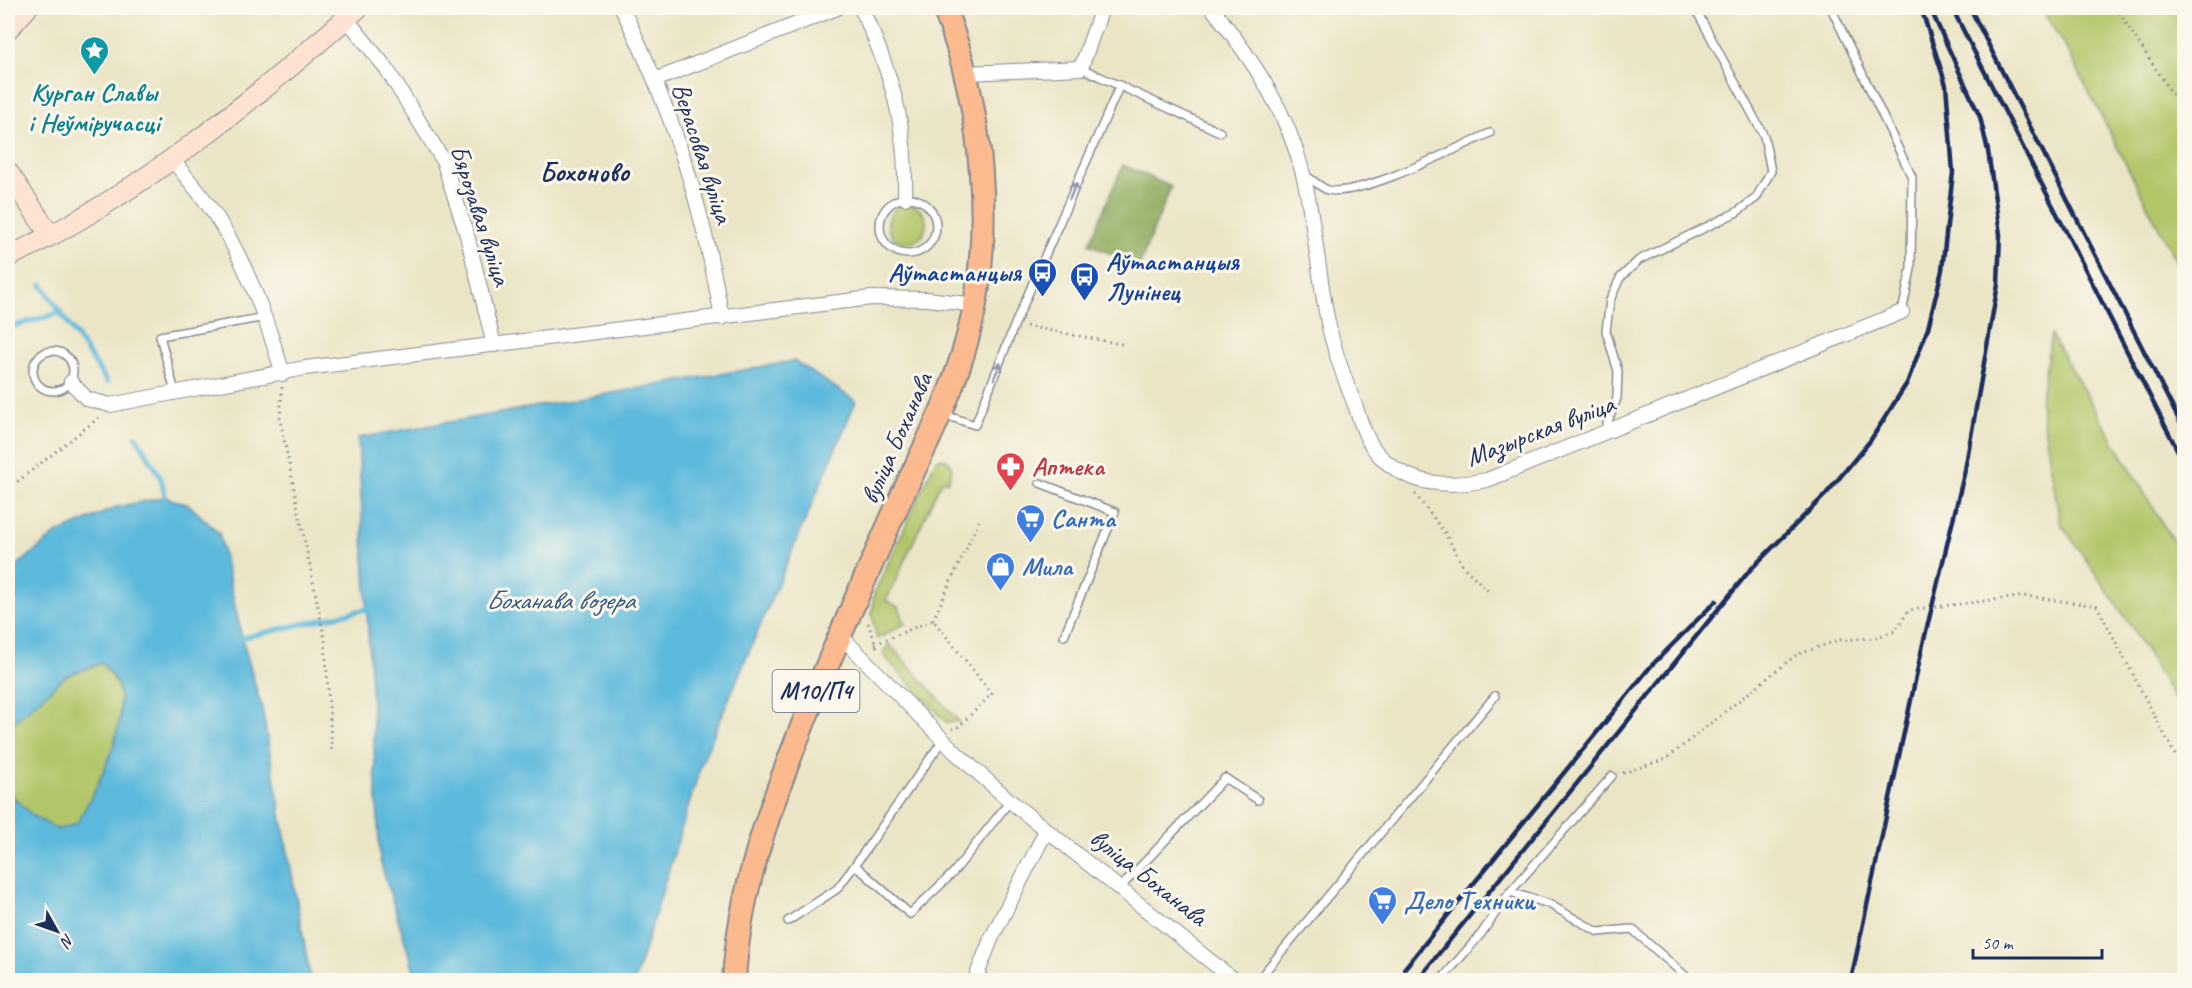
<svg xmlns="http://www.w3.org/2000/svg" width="2192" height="988" viewBox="0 0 2192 988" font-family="Caveat,sans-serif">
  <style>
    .green { fill: #b2c669; stroke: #667a64; stroke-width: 1.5 }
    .forest { fill: #8dab5d; stroke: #546d5e; stroke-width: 1.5 }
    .water { fill: #5db9db; stroke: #3c749c; stroke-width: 1.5 }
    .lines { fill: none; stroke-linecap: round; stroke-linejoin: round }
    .stream { stroke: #5db9db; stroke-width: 5 }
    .lane-casing { stroke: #838a92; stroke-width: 10 }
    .street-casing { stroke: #838a92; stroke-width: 16 }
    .secondary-casing { stroke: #838a92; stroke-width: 22 }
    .primary-casing { stroke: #838a92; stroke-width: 26 }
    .path { stroke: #838a92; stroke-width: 3; stroke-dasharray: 1.5 4.5; stroke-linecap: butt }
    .lane { stroke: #fff; stroke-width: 7 }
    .street { stroke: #fff; stroke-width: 14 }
    .secondary { stroke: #fee3d2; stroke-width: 20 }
    .primary { stroke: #fcba8e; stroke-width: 22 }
    .rail { stroke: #1b2f5e; stroke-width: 4.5 }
    .oneway { stroke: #8d97ae }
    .labels { text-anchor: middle; stroke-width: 6; stroke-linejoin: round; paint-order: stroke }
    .shield { fill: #fbf7ec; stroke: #5e6b89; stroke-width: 1.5 }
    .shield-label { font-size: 24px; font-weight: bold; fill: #1b2f5e }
    .culture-label { font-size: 26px; font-weight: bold; fill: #0d838f; stroke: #fbf7ec }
    .street-label { font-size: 26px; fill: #1b2f5e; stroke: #fbf7ec }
    .transit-label { font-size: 26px; font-weight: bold; fill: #164399; stroke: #fbf7ec; text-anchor: start }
    .health-label { font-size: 26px; font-weight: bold; fill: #be3a42; stroke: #fbf7ec; text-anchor: start }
    .shop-label { font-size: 26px; font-weight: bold; fill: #366cbe; stroke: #fbf7ec; text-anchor: start }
    .water-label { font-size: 27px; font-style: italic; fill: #2f5884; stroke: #fbf7ec }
    .quarter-label { font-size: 28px; font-weight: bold; fill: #1b2f5e; stroke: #fbf7ec }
  </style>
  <rect width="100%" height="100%" fill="#fbf7ec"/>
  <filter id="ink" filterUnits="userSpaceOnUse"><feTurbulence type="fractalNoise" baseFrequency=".0167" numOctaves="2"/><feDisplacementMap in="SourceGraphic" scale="12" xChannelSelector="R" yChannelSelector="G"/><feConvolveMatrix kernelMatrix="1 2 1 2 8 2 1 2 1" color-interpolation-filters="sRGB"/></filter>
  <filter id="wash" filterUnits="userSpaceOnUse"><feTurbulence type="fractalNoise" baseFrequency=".008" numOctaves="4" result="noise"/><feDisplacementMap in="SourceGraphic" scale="24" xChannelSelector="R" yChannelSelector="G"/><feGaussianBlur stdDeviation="1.35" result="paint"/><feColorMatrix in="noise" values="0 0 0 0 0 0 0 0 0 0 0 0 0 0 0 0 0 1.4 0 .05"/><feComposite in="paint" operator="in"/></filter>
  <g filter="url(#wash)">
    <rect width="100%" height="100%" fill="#ebe5c6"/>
    <g class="green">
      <path d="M2041 8H2184V277L2069 53Z"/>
      <circle cx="907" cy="224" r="19"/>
      <path d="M2051 335 2184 560V715L2128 621 2060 522 2040 403Z"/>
      <path d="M943 458C955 464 953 472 947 482L942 480 886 601 899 607 905 624 877 639 872 615 874 594 936 460Z"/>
      <path d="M889 644 959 721 946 722 884 656V651Z"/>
      <path d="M102 663C106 669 113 676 116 682 133 722 96 789 77 824L59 830 34 817 8 792V727L66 676Z"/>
    </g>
    <path class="forest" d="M1123 165 1171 187 1139 266 1089 244Z"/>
    <g class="water">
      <path d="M794 361 856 401 702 762 635 980H417L380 861 358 438Z"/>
      <path d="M165 497 189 505 219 533 242 638 262 709 311 980H8V792L34 817 59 830 77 823C96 790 134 721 116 682 113 676 106 669 102 663L66 676 8 727V573L56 534 117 507Z"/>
    </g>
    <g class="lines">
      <g class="stream">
        <path d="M42 285 107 382"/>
        <path d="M8 328 62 312"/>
        <path d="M136 436 161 478 165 497"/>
        <path d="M242 638 367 609"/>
      </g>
    </g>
  </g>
  <g filter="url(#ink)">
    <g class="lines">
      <defs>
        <g id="lane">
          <path d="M1831 8 1912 177 1911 269 1902 312"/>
          <path d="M1081 68 1220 132"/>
          <path d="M1305 175C1312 179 1321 188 1328 190 1360 198 1458 147 1490 133"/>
          <circle cx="908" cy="226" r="28"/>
          <circle cx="53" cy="371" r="20"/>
          <path d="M175 392 160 336 266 317"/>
          <path d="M945 415 975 425 1015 324 1120 85"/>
          <path d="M1604 432 1617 398 1618 371 1606 331 1610 300 1620 278 1639 260 1737 212 1756 198 1771 171 1764 136 1695 8"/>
          <path d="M1040 483 1115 512 1064 636"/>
          <path d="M943 740 855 865 910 914 953 873 1010 801"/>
          <path d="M1118 890 1225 778 1258 800"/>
          <path d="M1510 892 1549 904 1598 932 1632 929 1690 980"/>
          <path d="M788 921 837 889 855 865"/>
          <path d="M1258 980 1495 696"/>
          <path d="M1441 980 1481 934 1510 892 1612 776"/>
        </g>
        <g id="street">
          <path d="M622 8C672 109 703 206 722 318"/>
          <path d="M861 8C892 73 907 125 905 198"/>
          <path d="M1212 8C1252 59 1287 110 1303 174 1315 223 1318 273 1328 322 1334 351 1344 378 1355 405 1361 423 1367 444 1381 457 1411 487 1449 487 1487 480L1902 312"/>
          <path d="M346 18 386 68 443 160 467 235 494 345"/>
          <path d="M967 73 1081 68 1102 8"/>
          <path d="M655 80 837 8"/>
          <path d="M172 159C184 175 198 190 209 206 245 257 265 315 283 374"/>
          <path d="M71 382 87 399 110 405 305 368 871 298 928 299 975 305"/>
          <path d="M839 634 955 752 1010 801 1234 980"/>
          <path d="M975 980 991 939 1046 831"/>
        </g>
        <g id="secondary">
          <path d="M8 29 27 8"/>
          <path d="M8 172 50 235"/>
          <path d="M8 257C135 198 254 100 358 8"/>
        </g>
        <path id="primary" d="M734 980C739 890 770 807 803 724 833 649 866 576 899 502 924 448 953 394 968 336 995 234 983 105 944 8"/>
      </defs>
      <use href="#lane" class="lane-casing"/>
      <use href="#street" class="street-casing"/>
      <use href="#secondary" class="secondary-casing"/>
      <use href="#primary" class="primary-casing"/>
      <g class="path">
        <path d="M2116 8 2184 112"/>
        <path d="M1026 326 1126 345"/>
        <path d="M282 387 280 419 325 641 332 754"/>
        <path d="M8 489 101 416"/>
        <path d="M1415 494 1445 533 1463 566 1489 592"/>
        <path d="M933 620 979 521"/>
        <path d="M868 623 878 650"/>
        <path d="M875 644 933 620 992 694 958 727 952 729"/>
        <path d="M1623 773 1666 759 1796 655 1839 640 1874 638 1895 631 1909 610 2027 596 2097 606 2184 772"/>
      </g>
      <use href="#lane" class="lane"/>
      <use href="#street" class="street"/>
      <use href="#secondary" class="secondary"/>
      <use href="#primary" class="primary"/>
      <g class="rail">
        <path d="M1952 8 2184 463"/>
        <path d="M1970 8 2184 430"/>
        <path d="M1404 969 1651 666 1716 601"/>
        <path d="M1419 978 1750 570 1826 494 1870 441 1907 383 1928 328 1942 270 1953 172 1946 85 1921 8"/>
        <path d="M1851 980 1923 644 1965 470 1998 284 2000 234 1988 151 1980 117 1930 8"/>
      </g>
    </g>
    <defs><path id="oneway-shaft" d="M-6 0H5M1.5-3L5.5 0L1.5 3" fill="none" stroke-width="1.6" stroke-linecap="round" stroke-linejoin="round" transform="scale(1.5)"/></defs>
    <g class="oneway">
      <use href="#oneway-shaft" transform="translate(1073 191) rotate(-67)"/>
      <use href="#oneway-shaft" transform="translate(997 371) rotate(-68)"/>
    </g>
  </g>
  <defs>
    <symbol id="sight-pin" viewBox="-11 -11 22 30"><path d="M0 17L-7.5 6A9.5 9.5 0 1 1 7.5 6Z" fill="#0f9aa8" stroke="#fbf7ec"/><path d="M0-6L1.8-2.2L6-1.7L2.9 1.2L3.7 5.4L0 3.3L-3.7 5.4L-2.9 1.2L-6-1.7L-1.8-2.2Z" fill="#fff"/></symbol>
    <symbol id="bus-pin" viewBox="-11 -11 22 30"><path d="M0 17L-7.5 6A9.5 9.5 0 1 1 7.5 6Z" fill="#1a4fb4" stroke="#fbf7ec"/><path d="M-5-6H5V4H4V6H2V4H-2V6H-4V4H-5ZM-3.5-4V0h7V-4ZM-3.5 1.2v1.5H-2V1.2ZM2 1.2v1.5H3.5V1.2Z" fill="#fff"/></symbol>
    <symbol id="pharmacy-pin" viewBox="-11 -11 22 30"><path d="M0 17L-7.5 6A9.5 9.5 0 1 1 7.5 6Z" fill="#e0444e" stroke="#fbf7ec"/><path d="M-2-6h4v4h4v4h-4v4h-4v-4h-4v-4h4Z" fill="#fff"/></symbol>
    <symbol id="supermarket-pin" viewBox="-11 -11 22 30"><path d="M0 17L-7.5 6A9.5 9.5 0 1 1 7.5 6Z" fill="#3f7fe0" stroke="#fbf7ec"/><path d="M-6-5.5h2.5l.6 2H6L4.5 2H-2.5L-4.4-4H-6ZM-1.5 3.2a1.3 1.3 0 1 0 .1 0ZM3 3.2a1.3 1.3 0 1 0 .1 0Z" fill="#fff"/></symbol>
    <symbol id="shop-pin" viewBox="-11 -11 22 30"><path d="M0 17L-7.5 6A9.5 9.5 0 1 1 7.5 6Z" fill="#3f7fe0" stroke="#fbf7ec"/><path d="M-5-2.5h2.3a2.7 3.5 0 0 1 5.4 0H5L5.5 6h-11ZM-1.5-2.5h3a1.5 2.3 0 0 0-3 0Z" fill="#fff"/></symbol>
  </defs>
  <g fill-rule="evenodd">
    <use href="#sight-pin" x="78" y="34" width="33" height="45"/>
    <use href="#bus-pin" x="1026" y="256" width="33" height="45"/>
    <use href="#bus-pin" x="1068" y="260" width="33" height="45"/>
    <use href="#pharmacy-pin" x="994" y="450" width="33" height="45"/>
    <use href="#supermarket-pin" x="1014" y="502" width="33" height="45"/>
    <use href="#shop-pin" x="984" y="550" width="33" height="45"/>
    <use href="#supermarket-pin" x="1366" y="884" width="33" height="45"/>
  </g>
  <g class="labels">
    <rect class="shield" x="772.5" y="670" width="87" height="42" rx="4.5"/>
    <g class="shield-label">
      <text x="816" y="699">М10/П4</text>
    </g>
    <g class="culture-label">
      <text x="94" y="101">Курган Славы<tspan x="94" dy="30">і Неўміручасці</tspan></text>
    </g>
    <g class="street-label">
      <text transform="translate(703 153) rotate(72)" y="9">Верасовая вуліца</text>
      <text transform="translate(481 215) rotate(72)" y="9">Бярозавая вуліца</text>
      <text transform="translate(1540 430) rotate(-21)" y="9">Мазырская вуліца</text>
      <text transform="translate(896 438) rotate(-66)" y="9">вуліца Боханава</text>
      <text transform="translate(1149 877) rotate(38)" y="9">вуліца Боханава</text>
    </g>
    <g class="transit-label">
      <text x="1106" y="270">Аўтастанцыя<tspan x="1106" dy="30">Лунінец</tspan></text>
      <text x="1021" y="281" text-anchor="end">Аўтастанцыя</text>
    </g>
    <g class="health-label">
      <text x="1032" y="475">Аптека</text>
    </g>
    <g class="shop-label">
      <text x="1051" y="527">Санта</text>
      <text x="1022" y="575">Мила</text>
      <text x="1404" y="909">Дело Техники</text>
    </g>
    <g class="water-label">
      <text x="560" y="609">Боханава возера</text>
    </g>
    <g class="quarter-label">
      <text x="584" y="181">Бохоново</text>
    </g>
  </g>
  <rect width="2192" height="988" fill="none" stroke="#fbf7ec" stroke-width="30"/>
  <g transform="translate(57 931) rotate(130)" stroke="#fbf7ec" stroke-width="4.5" paint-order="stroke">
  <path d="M0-4.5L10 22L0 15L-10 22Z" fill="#1b2f5e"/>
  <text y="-9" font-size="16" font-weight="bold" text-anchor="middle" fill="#1b2f5e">N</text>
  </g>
  <path d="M1973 949v9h129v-9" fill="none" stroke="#1b2f5e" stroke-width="3"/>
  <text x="1982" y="949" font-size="18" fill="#1b2f5e" stroke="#fbf7ec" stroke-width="4.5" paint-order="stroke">50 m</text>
</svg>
